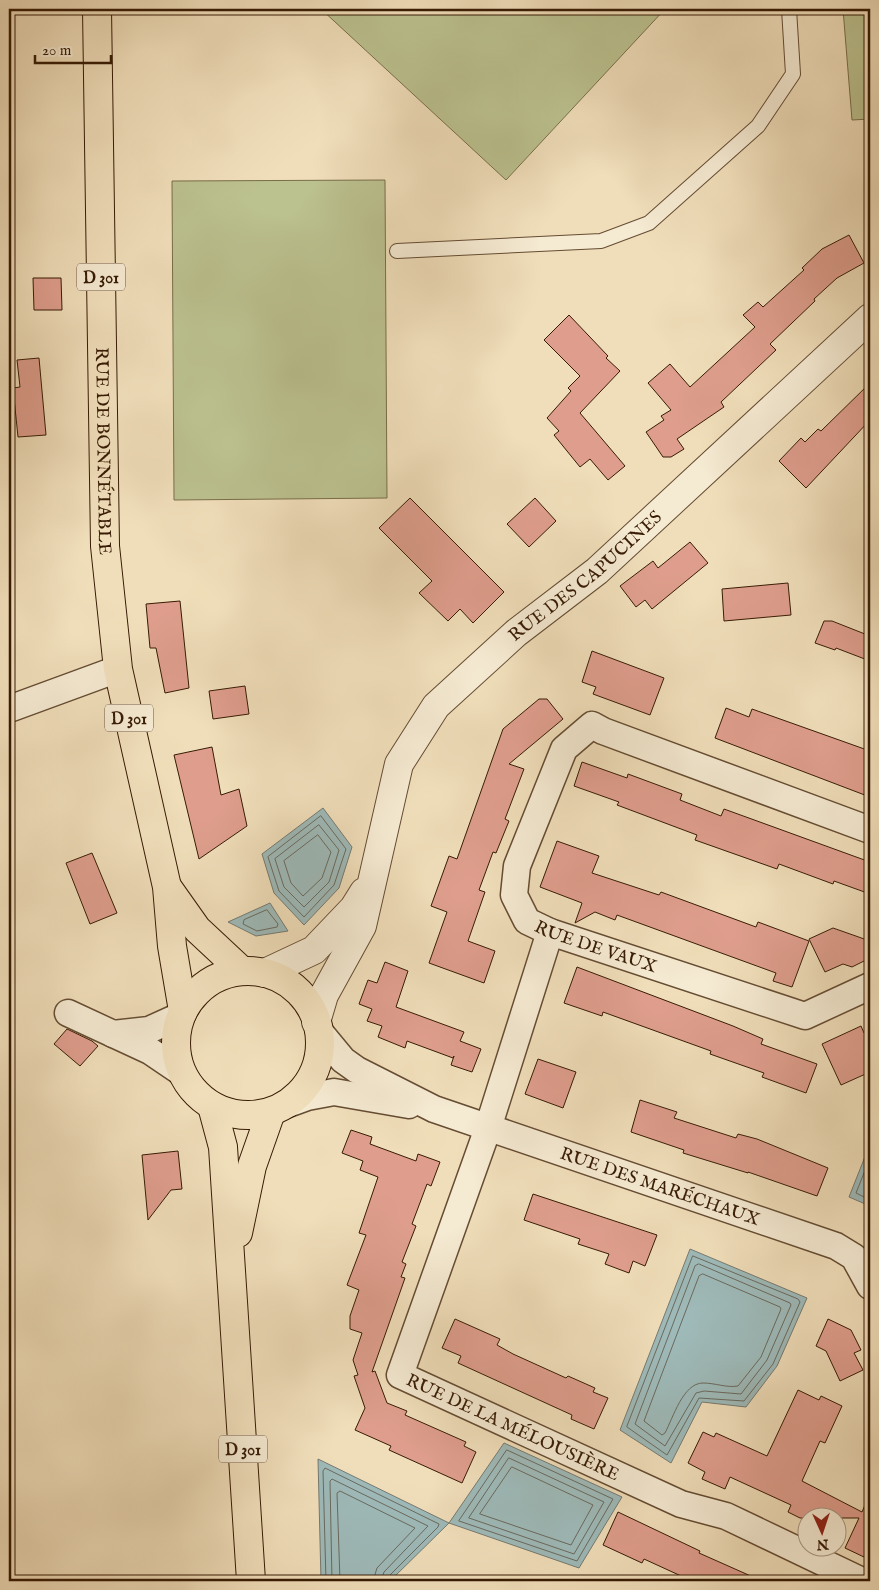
<svg xmlns="http://www.w3.org/2000/svg" width="879" height="1590" viewBox="0 0 879 1590" font-family="'IM FELL English',serif">
  <style>
    .green { fill: #bbc18f; stroke: #796e4a }
    .water { fill: #9ebab9; stroke: #757a71 }
    .lines { fill: none; stroke-linecap: round; stroke-linejoin: round }
    .shore { stroke: #6a6a5e; stroke-width: 1 }
    .building { fill: #df9e8d; stroke: #371b04 }
    .service-casing { stroke: #654c32; stroke-width: 16 }
    .minor-casing { stroke: #654c32; stroke-width: 29 }
    .tertiary-casing { stroke: #654c32; stroke-width: 30 }
    .primary-casing { stroke: #371b04; stroke-width: 30 }
    .service { stroke: #f5ead2; stroke-width: 14 }
    .minor { stroke: #f5ead2; stroke-width: 26 }
    .tertiary { stroke: #f5ead2; stroke-width: 28 }
    .primary { stroke: #f0deba; stroke-width: 28 }
    .labels { text-anchor: middle; stroke-width: 4.5; stroke-linejoin: round; paint-order: stroke }
    .shield { fill: #f5ead2; stroke: #705942; stroke-width: 1 }
    .shield-label { font-size: 16px; font-weight: bold; fill: #371b04 }
    .street-label { font-size: 18px; fill: #371b04; stroke: #f5ead2 }
  </style>
  <rect width="100%" height="100%" fill="#f0deba"/>
  <filter id="stains"><feTurbulence type="fractalNoise" baseFrequency=".004" numOctaves="4"/><feColorMatrix values="0 0 0 0 .2 0 0 0 0 .09 0 0 0 0 .02 0 0 0 .5 -.17"/></filter>
  <radialGradient id="worn" r=".72"><stop offset=".6" stop-color="#630" stop-opacity="0"/><stop offset="1" stop-color="#630" stop-opacity=".3"/></radialGradient>
  <g class="green">
    <path d="M321 9H665L506 180Z"/>
    <path d="M843 9H870V119L852 120Z"/>
    <path d="M385 180 387 498 174 500 172 181Z"/>
  </g>
  <g class="water">
    <path d="M323 808 352 847 339 888 304 925 274 893 262 854Z"/>
    <path d="M270 903 288 931 256 936 228 922Z"/>
    <path d="M870 1144V1206L849 1197Z"/>
    <path d="M690 1249 807 1298 777 1366 746 1407 702 1402 671 1463 620 1430Z"/>
    <path d="M504 1443 622 1497 579 1568 449 1523 390 1581H321L318 1459 449 1523Z"/>
  </g>
  <g class="lines">
    <g class="shore">
      <path d="M321 816 346 849 334 885 304 917 279 891 268 857Z"/>
      <path d="M319 825 339 850 329 882 304 907 284 887 275 859Z"/>
      <path d="M318 835 331 852 322 878 303 896 291 883 284 861Z"/>
      <path d="M267 910 278 924 277 927 257 931 243 924 244 920Z"/>
      <path d="M870 1158 856 1193 870 1200"/>
      <path d="M693 1256 798 1299 800 1302 773 1364 744 1401 699 1398 667 1455 627 1427Z"/>
      <path d="M699 1264 790 1303 791 1305 767 1360 741 1394 704 1391 696 1393 665 1446 635 1424 695 1266Z"/>
      <path d="M703 1274 780 1307 781 1309 761 1357 738 1386C727 1388 715 1383 703 1383 683 1383 673 1418 665 1433L662 1435 644 1421 699 1276Z"/>
      <path d="M507 1450 613 1499 577 1561 459 1521Z"/>
      <path d="M509 1458 604 1502 574 1554 469 1518Z"/>
      <path d="M512 1467 593 1505 571 1545 480 1514Z"/>
      <path d="M326 1581 323 1471 325 1468 439 1524 438 1527 389 1576 387 1581"/>
      <path d="M332 1581 330 1481 332 1479 428 1526 384 1572 381 1581"/>
      <path d="M340 1581 337 1493 340 1491 415 1528 377 1568 373 1581"/>
    </g>
  </g>
  <g class="building">
    <path d="M849 235 864 263 837 278 814 299 815 301 770 344 776 350 721 402 724 407 677 439 684 449 671 457H663L646 432 664 420 661 416 671 410 648 383 670 364 690 387 755 327 743 315 758 302 763 307 804 270 802 268 822 249Z"/>
    <path d="M33 278H61L62 310H34Z"/>
    <path d="M569 315 608 356 606 358 620 371 580 413 625 466 608 480 590 459 580 467 554 435 559 431 547 418 571 391 568 388 580 376 544 340Z"/>
    <path d="M39 358 46 435 18 437 13 388 20 387 17 360Z"/>
    <path d="M870 383V420L806 488 779 461 801 438 805 442 818 429 821 431Z"/>
    <path d="M410 498 504 592 473 623 460 609 448 621 419 593 432 581 379 528Z"/>
    <path d="M535 498 556 521 529 547 507 524Z"/>
    <path d="M690 542 708 563 652 609 645 600 636 607 620 586 653 561 658 568Z"/>
    <path d="M788 583 791 615 724 621 722 589Z"/>
    <path d="M180 601 189 688 165 693 156 648H150L146 604Z"/>
    <path d="M824 621H832L870 636V661L836 648 835 650 815 643Z"/>
    <path d="M592 651 664 678 650 715 593 694 596 687 582 682Z"/>
    <path d="M245 686 249 714 213 719 209 691Z"/>
    <path d="M539 699H547L563 719 509 764 524 769 505 819 509 821 496 853 493 852 479 890 485 892 468 941 495 951 484 983 429 963 447 912 431 906 449 856 457 859 503 729Z"/>
    <path d="M726 708 749 717 752 709 870 751V797L715 738Z"/>
    <path d="M212 747 221 795 239 789 247 826 199 859 174 755Z"/>
    <path d="M582 762 627 778 628 774 682 794 680 800 721 816 724 809 870 862V894L834 881 833 884 779 864 777 869 695 840 697 835 617 805 619 802 574 786Z"/>
    <path d="M557 841 599 856 592 873 659 895 661 892 756 927 758 922 809 941 792 987 773 981 776 973 617 915 615 920 595 912 575 923 582 903 540 887Z"/>
    <path d="M92 853 117 913 90 924 66 863Z"/>
    <path d="M833 928 870 941V958L852 967 843 964 825 972 809 939Z"/>
    <path d="M385 962 408 971 396 1007 464 1032 460 1041 481 1049 472 1072 451 1065 454 1056 453 1058 407 1041 405 1048 378 1037 382 1026 367 1021 372 1009 359 1004 368 980 377 983Z"/>
    <path d="M577 967 733 1026 763 1039 761 1044 817 1064 806 1093 762 1077 764 1073 710 1054 711 1051 603 1012 602 1016 564 1003Z"/>
    <path d="M861 1026 864 1033 870 1030V1072L841 1085 822 1044Z"/>
    <path d="M67 1029 92 1041 98 1046 80 1066 54 1044Z"/>
    <path d="M538 1059 576 1072 563 1108 525 1094Z"/>
    <path d="M640 1100 677 1112 674 1118 736 1138 738 1134 757 1139 828 1168 817 1196 748 1172V1173L683 1153 684 1150 631 1132Z"/>
    <path d="M351 1130 372 1137 370 1144 416 1161 418 1154 440 1162 431 1186 427 1184 412 1224 416 1226 402 1262 406 1264 401 1277 405 1278 372 1372 375 1371 387 1403 407 1411 405 1415 466 1442 464 1446 476 1452 462 1483 389 1450 391 1446 355 1430 365 1408 354 1376 358 1375 353 1360 362 1333 350 1329V1316L359 1290 347 1285 366 1235 359 1233 378 1177 360 1170 363 1161 342 1153Z"/>
    <path d="M178 1151 182 1189 171 1190 148 1220 142 1155Z"/>
    <path d="M533 1194 657 1235 645 1266 633 1261 629 1273 605 1264 609 1254 578 1244 580 1239 524 1220Z"/>
    <path d="M455 1319 500 1339 497 1345 513 1354 566 1378 568 1376 595 1388 593 1392 608 1398 594 1429 571 1419 572 1415 458 1363 461 1356 442 1348Z"/>
    <path d="M828 1319 851 1330 861 1350 854 1353 863 1370 840 1381 826 1351 816 1346Z"/>
    <path d="M798 1390 819 1400 821 1396 842 1406 825 1443 820 1441 802 1481 862 1512 870 1493V1543L864 1557 845 1548 859 1518H800L788 1512 791 1505 730 1477 725 1489 702 1479 705 1472 688 1463 703 1432 714 1437 716 1433 767 1456Z"/>
    <path d="M618 1512 700 1551 699 1553 762 1581H692L644 1559 642 1563 603 1545Z"/>
  </g>
  <g class="lines">
    <defs>
      <path id="service" d="M397 251 601 241 649 223 758 126 793 74 789 9"/>
      <g id="minor">
        <path d="M9 709 118 669"/>
        <path id="s1" d="M870 830 603 731 592 725 564 749 517 866 514 895 527 921 550 932 805 1016 870 986"/>
        <path id="s2" d="M550 932 488 1128 400 1375 681 1504 726 1516 862 1581"/>
        <path d="M68 1013 150 1051 181 1072"/>
        <path id="s3" d="M319 1031 343 1060 357 1070 434 1109 836 1246 854 1257 870 1286"/>
        <path d="M113 1034 149 1030 182 1015"/>
        <path d="M285 1105 307 1097 334 1092 409 1105"/>
      </g>
      <g id="tertiary">
        <path d="M265 973 314 950 354 908 364 892"/>
        <path id="s4" d="M316 1022 324 995 362 926 399 764 436 706 516 633 597 571 870 318"/>
      </g>
      <g id="primary">
        <path id="s5" d="M97 9 105 546 118 669 167 887 172 946 183 1011"/>
        <path d="M168 888 197 929 242 971"/>
        <circle cx="248" cy="1043" r="72"/>
        <path d="M212 1106 223 1147 251 1581"/>
        <path d="M238 1233 252 1166 271 1112"/>
      </g>
    </defs>
    <use href="#service" class="service-casing"/>
    <use href="#minor" class="minor-casing"/>
    <use href="#tertiary" class="tertiary-casing"/>
    <use href="#primary" class="primary-casing"/>
    <use href="#service" class="service"/>
    <use href="#minor" class="minor"/>
    <use href="#tertiary" class="tertiary"/>
    <use href="#primary" class="primary"/>
  </g>
  <g class="labels">
    <g class="shield">
      <rect x="77" y="263.5" width="48" height="27" rx="4"/>
      <rect x="105" y="704.5" width="48" height="27" rx="4"/>
      <rect x="219" y="1435.5" width="48" height="27" rx="4"/>
    </g>
    <g class="shield-label">
      <text x="101" y="283">D 301</text>
      <text x="129" y="724">D 301</text>
      <text x="243" y="1455">D 301</text>
    </g>
    <g class="street-label">
      <text dy="6" stroke="none"><textPath href="#s5" startOffset="442">RUE DE BONNÉTABLE</textPath></text>
      <text dy="6" stroke="none"><textPath href="#s4" startOffset="540">RUE DES CAPUCINES</textPath></text>
      <text dy="6" stroke="none"><textPath href="#s1" startOffset="592">RUE DE VAUX</textPath></text>
      <text dy="6" stroke="none"><textPath href="#s3" startOffset="380">RUE DES MARÉCHAUX</textPath></text>
      <text dy="6" stroke="none"><textPath href="#s2" startOffset="592">RUE DE LA MÉLOUSIÈRE</textPath></text>
    </g>
  </g>
  <rect width="879" height="1590" fill="none" stroke="#f0deba" stroke-width="30"/>
  <rect x="10" y="10" width="859" height="1570" fill="none" stroke="#371b04" stroke-width="2.5"/>
  <rect x="15" y="15" width="849" height="1560" fill="none" stroke="#371b04"/>
  <g transform="translate(822 1532) rotate(177)"><circle r="24" fill="#f5ead2" stroke="#a99780"/>
  <path d="M0-4L9 19L0 12L-9 19Z" fill="#8f2418"/>
  <text y="-8" font-size="14" font-weight="bold" text-anchor="middle" fill="#371b04">N</text>
  </g>
  <path d="M35 55v8h76v-8" fill="none" stroke="#371b04" stroke-width="2.5"/>
  <text x="42" y="55" font-size="15" fill="#371b04" stroke="#f5ead2" stroke-width="4" paint-order="stroke">20 m</text>
  <rect width="100%" height="100%" filter="url(#stains)"/>
  <rect width="100%" height="100%" fill="url(#worn)"/>
</svg>
